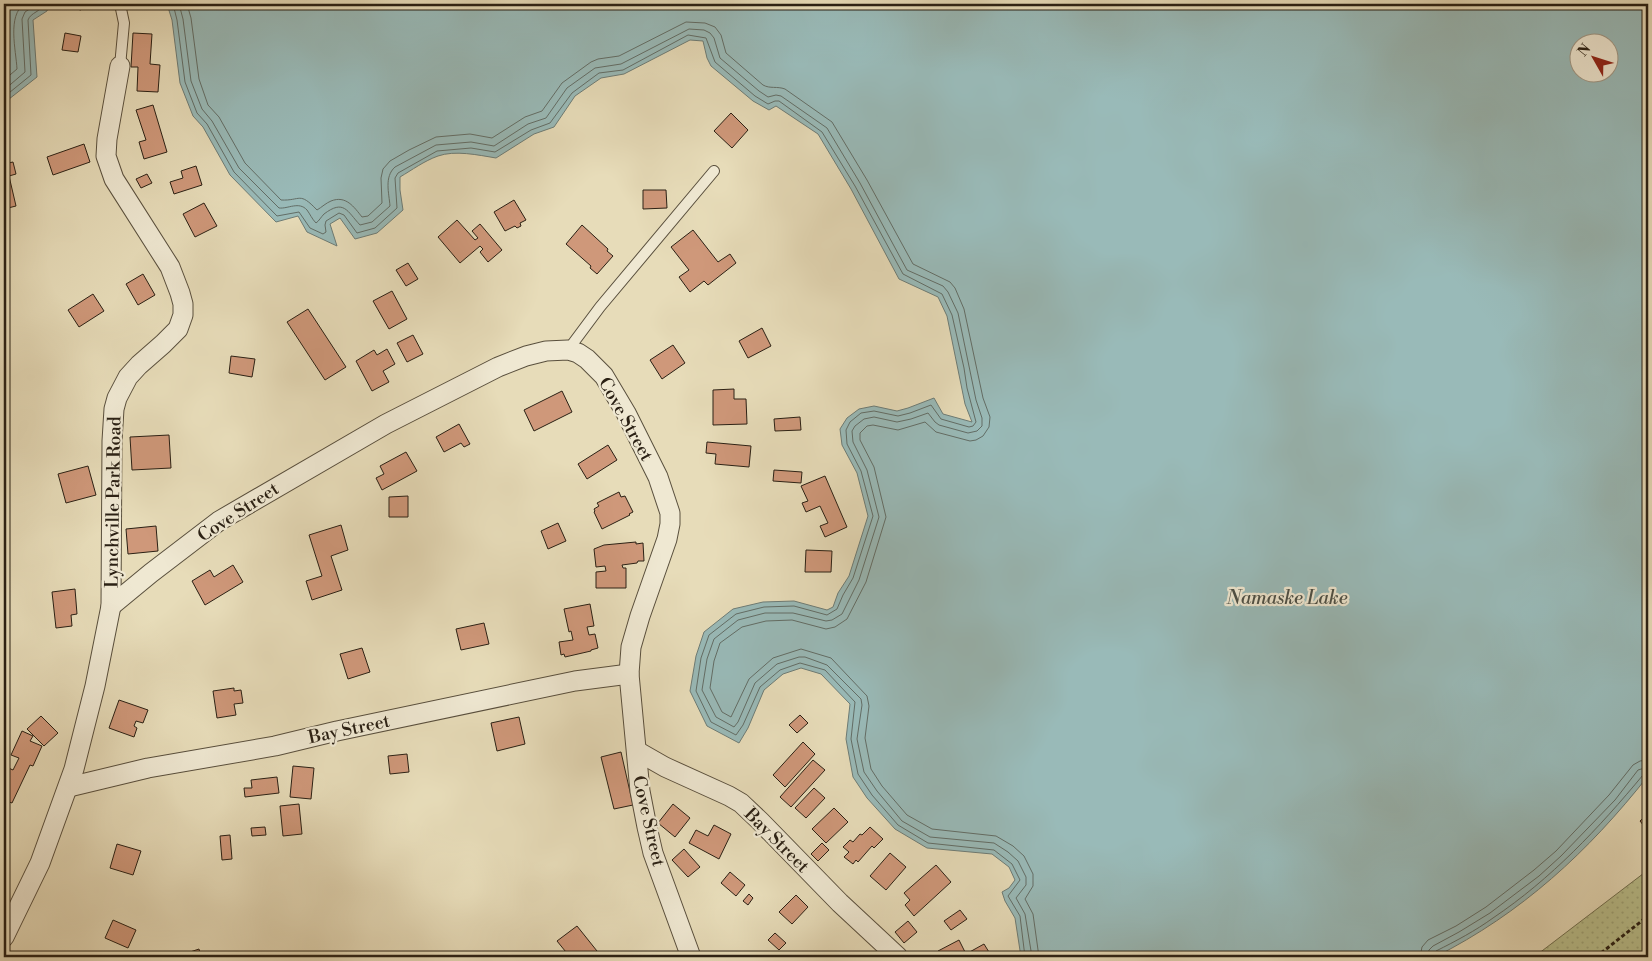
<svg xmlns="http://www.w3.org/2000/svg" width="1652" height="961" viewBox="0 0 1652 961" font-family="'Libre Bodoni',serif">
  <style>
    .park { fill: url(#park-dots); stroke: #727050 }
    .water { fill: #99bab8; stroke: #6d7c76; fill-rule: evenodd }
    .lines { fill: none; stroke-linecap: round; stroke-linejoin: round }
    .shore { stroke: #626d66; stroke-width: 1 }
    .building { fill: #cf987a; stroke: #2a2014 }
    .service-casing { stroke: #594f3d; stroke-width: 12 }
    .minor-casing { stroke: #594f3d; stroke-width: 21 }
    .path { stroke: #2a2014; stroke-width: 3; stroke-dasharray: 4 2.5; stroke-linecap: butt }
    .service { stroke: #efe8d2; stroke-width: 10 }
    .minor { stroke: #efe8d2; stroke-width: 19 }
    .labels { text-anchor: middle; stroke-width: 4.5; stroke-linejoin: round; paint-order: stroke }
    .street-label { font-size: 18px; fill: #2a2014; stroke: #efe8d2 }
    .water-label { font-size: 19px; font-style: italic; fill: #4b4e45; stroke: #efe8d2 }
  </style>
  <defs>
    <pattern id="park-dots" width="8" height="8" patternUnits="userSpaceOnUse" patternTransform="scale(1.25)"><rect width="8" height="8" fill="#b9bf8c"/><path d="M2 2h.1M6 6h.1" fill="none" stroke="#9fa478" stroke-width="1.8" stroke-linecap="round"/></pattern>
  </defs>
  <rect width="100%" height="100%" fill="#e7dcb9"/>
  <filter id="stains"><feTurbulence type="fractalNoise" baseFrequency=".004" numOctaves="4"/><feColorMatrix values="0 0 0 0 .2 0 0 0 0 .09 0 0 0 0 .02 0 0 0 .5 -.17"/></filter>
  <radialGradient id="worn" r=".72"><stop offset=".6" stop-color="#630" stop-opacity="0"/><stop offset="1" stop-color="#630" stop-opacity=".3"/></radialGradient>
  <path class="park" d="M1648 870V957H1534Z"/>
  <g class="water">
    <path d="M4 4H49L47 11 33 20 37 77 4 103Z"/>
    <path d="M167 4H1648V776C1588 852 1522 913 1435 957H1021L1015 918 1005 901 1002 892 1009 888 1015 880 1009 867 992 854 927 848 895 829 867 798 853 777 846 739 850 704 821 674 801 668 783 674 764 690 748 728 739 743 707 726 690 691 696 656 704 632 733 609 763 602 794 601 827 610 833 607 838 593 849 576 868 516 857 473 842 445 840 429 847 418 859 409 874 406 897 411 908 408 934 398 943 414 972 422 965 404 947 316 938 297 899 279 851 189 818 134 776 106 769 110 753 101 711 66 707 58 703 41 690 40 624 74 601 78 575 96 554 127 534 134 496 158C478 155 455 150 438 156 424 161 412 170 400 177V190L403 210 377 233 355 239 340 218 330 224 337 246 307 232 298 216 276 222 230 175 203 127 193 116 180 83 172 20ZM1580 42H1610V72H1580Z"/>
  </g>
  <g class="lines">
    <g class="shore">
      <path d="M173 4 177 20 185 82 197 113 207 124 234 172 277 216 299 212 310 228 323 234 326 232 325 225 326 221 339 213 344 215 357 233 375 228 397 208 395 178 398 173 437 151 471 148 495 152 531 130 550 123 572 93 599 73 623 70 688 35 706 38 715 62 755 96 768 104 775 101H779L822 132 855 186 903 274 942 294 952 315 964 368 967 388 976 422 973 426 969 427 941 419 931 405 910 413 898 416 874 411 861 413 850 422 846 430 847 444 861 471 873 516 853 578 843 595 837 609 827 615 794 606 764 607 736 614 709 635 701 658 696 691 711 722 736 735 743 725 760 687 780 670 800 663 825 670 855 702 851 739 858 774 872 795 898 825 928 843 994 850 1012 864 1020 880 1008 896 1020 916 1025 957"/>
      <path d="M179 4 183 19 191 81 202 109 212 121 239 168 279 208C288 209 299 201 307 210 310 214 312 219 316 223 319 221 321 217 324 214 344 199 347 211 360 225L372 222 390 206C389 193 384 177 395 167L436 145 471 142 494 146 528 124 546 118 567 88 595 68 621 64 689 29 704 30 710 33 714 38 720 58 759 91 768 97 776 95 781 96 827 128 860 183 907 270 943 286 948 292 958 313 976 400 982 418V426L977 431 968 433 939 425 935 422 928 413 911 419 897 422 874 417 864 419 855 426 852 431 853 442 867 470 879 517 859 580 842 614 832 620 826 621 793 613H765L738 620 714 639 707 659 702 690 716 717 734 727 738 722 755 683 777 664 799 657H805L827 665 861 699 862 705 857 739 864 772 877 791 902 821 930 837 994 843 1008 852 1018 861 1026 877V885L1016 898 1025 914 1032 957"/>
      <path d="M187 4 191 18 199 79 208 105 219 117 245 163 281 200C301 201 299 191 317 210 322 207 326 203 331 201 346 195 354 207 362 217L368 216 382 203 381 178 383 169 390 161 409 150 436 137 470 134 492 138 525 117 542 111 562 83 591 62 598 59 619 56 686 22 705 23 715 27 721 35 726 53 763 85C770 89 777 86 785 89L832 122 867 180 913 264 950 282 955 288 964 309 983 398 990 417 989 427 983 436 976 440 970 441 936 432 925 422 898 430 873 425 867 426 860 433V440L874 467 886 517 866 582 847 619 835 627 826 629 792 620 766 621 742 627 720 643 714 661 710 688 722 712 731 717 749 679 773 658 801 649 831 658 867 696 869 706 865 738 871 769 882 786 907 815 932 829 996 836 1013 846 1024 856 1033 874V886L1025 899 1033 914 1039 957"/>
      <path d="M4 80 17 69C16 50 7 16 24 4"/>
      <path d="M4 90 25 72 22 19 25 12 37 4"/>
      <path d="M4 97 31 75 28 20C31 12 41 12 44 4"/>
      <path d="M1420 957 1422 947 1428 940 1456 926 1486 907 1534 870 1556 851 1609 795 1633 765 1640 761 1648 760"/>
      <path d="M1428 957 1429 950 1433 946 1459 932 1490 913 1539 876 1561 856 1615 800 1638 770 1648 767"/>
      <path d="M1434 957 1436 951C1456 941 1475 931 1493 918 1551 879 1599 828 1643 775L1648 773"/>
    </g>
  </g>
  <g class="building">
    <path d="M68 4H83L81 10 67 7Z"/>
    <path d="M65 33 81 36 78 52 62 50Z"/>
    <path d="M133 33 152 34 150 64 160 65 158 92 137 91 138 67H131Z"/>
    <path d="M153 105 167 152 144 159 139 142 146 140 136 110Z"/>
    <path d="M731 113 748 130 732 148 714 131Z"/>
    <path d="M84 144 90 162 53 175 47 157Z"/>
    <path d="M13 162 16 174 9 176 16 206 4 209V164Z"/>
    <path d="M196 166 202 185 174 194 170 182 183 178 181 171Z"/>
    <path d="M147 174 152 183 141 188 136 179Z"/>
    <path d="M643 190H666L667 208 643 209Z"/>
    <path d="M514 200 526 220 520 223 521 226 517 228 515 226 505 231 494 212Z"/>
    <path d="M204 203 217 226 195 237 183 214Z"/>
    <path d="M457 220 475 240 478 238 472 231 480 224 502 250 488 262 480 252 483 249 480 246 460 263 438 237Z"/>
    <path d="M582 225 608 249 607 251 613 256 597 274 590 268 591 266 566 244Z"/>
    <path d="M693 230 718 262 730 254 736 263 708 285 704 281 690 292 679 277 689 270 671 247Z"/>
    <path d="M408 263 418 279 406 286 396 270Z"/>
    <path d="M143 274 155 295 138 305 126 284Z"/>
    <path d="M392 291 407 319 389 329 373 301Z"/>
    <path d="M93 294 104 311 79 327 68 310Z"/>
    <path d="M308 309 346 367 325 380 287 322Z"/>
    <path d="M762 328 771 346 748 358 739 341Z"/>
    <path d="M413 335 423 354 407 362 397 343Z"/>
    <path d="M673 345 685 363 662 379 650 360Z"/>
    <path d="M387 349 395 364 383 371 389 382 372 391 356 361 374 350 377 355Z"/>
    <path d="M231 356 255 359 252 377 229 373Z"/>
    <path d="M734 389V399H746L747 424 713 425V390Z"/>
    <path d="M562 391 572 412 534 431 524 410Z"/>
    <path d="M800 417 801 430 775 431 774 419Z"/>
    <path d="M459 424 470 444 464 447 461 443 444 452 436 437Z"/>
    <path d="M169 435 171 468 132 470 130 437Z"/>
    <path d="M707 442 751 446 749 467 715 464 716 454 706 453Z"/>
    <path d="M608 445 617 460 587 479 578 464Z"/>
    <path d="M406 452 417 471 382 490 376 478 384 474 380 466Z"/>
    <path d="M88 466 96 495 66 503 58 474Z"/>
    <path d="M774 470 802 472 801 483 773 481Z"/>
    <path d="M825 476 847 527 825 537 820 526 828 523 820 506 806 512 802 503 808 501 801 486Z"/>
    <path d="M619 492 621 497 625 496 633 512 629 514 630 515 602 529 594 512 595 511 594 509 599 506 597 503Z"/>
    <path d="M408 496V517H389V497Z"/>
    <path d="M558 523 566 541 548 549 541 531Z"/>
    <path d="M341 525 348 550 331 556 342 590 312 600 306 581 322 576 309 535Z"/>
    <path d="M156 526 158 551 128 554 126 529Z"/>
    <path d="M636 542V544L643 543 644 561H638L637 563 622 565 623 568H626V588H596V572L606 571 605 566 596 567 594 549 604 545Z"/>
    <path d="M806 550 832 551 831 572H805Z"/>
    <path d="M233 565 243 582 205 605 192 581 210 570 214 577Z"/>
    <path d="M75 589 77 614 71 615 72 626 56 628 52 592Z"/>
    <path d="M590 604 594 626 587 627 589 635 595 634 598 648 591 650V651L565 657 564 654 561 655 559 642 573 640 571 631 569 632 564 609Z"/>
    <path d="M484 623 489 644 461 650 456 629Z"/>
    <path d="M362 648 370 672 348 679 340 654Z"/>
    <path d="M234 688V691L241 690 243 703 234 704 236 715 217 718 213 691Z"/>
    <path d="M119 700 148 710 143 723 136 721 134 726 137 728 134 737 109 728Z"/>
    <path d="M800 715 808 723 797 733 789 725Z"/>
    <path d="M41 716 58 733 44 746 27 729Z"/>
    <path d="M519 717 525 744 497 751 491 723Z"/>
    <path d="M22 731 33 736 30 741 42 746 33 766 30 765 12 803 4 800V766L13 770 19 758 11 755Z"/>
    <path d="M803 742 815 754 785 787 773 775Z"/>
    <path d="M621 752 633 805 614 809 601 757Z"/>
    <path d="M407 754 409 772 390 774 388 756Z"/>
    <path d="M813 760 825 770 791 807 780 797Z"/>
    <path d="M293 766 314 768 311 799 290 797Z"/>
    <path d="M277 777 279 793 245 797 244 788H252L251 780Z"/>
    <path d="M814 788 825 798 806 818 795 808Z"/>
    <path d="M299 804 302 834 283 836 280 806Z"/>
    <path d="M673 804 690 818 675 837 658 823Z"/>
    <path d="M834 808 848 822 826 843 812 829Z"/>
    <path d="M1648 814V831L1640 821Z"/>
    <path d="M714 825 731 834 719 859 689 843 696 830 708 836Z"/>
    <path d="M265 827 266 835 252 836 251 828Z"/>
    <path d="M870 827 883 839 874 848 872 846 858 862 856 860 853 864 844 857 849 852 843 847 850 840 853 842 860 834 862 835Z"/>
    <path d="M230 835 232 859 222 860 220 836Z"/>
    <path d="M822 843 829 850 818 861 811 854Z"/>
    <path d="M117 844 141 851 133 875 110 868Z"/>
    <path d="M684 849 700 867 688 877 672 860Z"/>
    <path d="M890 853 906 867 886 890 870 876Z"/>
    <path d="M936 865 951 882 914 916 905 905 910 900 904 893Z"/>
    <path d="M730 872 745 885 736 896 721 883Z"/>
    <path d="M749 894 753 898 748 905 743 901Z"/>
    <path d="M796 895 808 907 792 924 779 912Z"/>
    <path d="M960 910 967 919 951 930 944 921Z"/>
    <path d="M113 920 136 930 128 948 105 938Z"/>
    <path d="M908 921 917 932 904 943 895 932Z"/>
    <path d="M577 926 597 951 589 957H570L557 941Z"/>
    <path d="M775 933 786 943 779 950 768 940Z"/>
    <path d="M959 940 966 954 984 944 992 957H942L938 951Z"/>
    <path d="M199 949 201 957H191L190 952Z"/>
  </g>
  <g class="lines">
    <defs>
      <g id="service">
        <path d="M120 4 124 23 120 66"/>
        <path d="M568 350 600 307 714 171"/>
      </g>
      <g id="minor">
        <path d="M111 606 151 573 219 521 386 424 498 367 526 356 546 351 568 350 578 353 587 359 604 376 626 413 658 477 670 513V524L667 539 640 616 631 647 629 674 640 791 647 827 653 853 691 957"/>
        <path d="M637 751 665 767 729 796 741 803 760 821 840 903 898 957"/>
        <path d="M69 787 148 768 275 746 337 731 575 681 629 674"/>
        <path d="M4 937 40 863 74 769 95 686 111 606 112 441 114 409 117 398 128 377 139 365 163 344 178 329 183 315V304L180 293 170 267 114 179 106 156 107 139 120 66"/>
      </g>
    </defs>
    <use href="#service" class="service-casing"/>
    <use href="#minor" class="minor-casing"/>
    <path class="path" d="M1596 957 1648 916"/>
    <use href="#service" class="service"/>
    <use href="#minor" class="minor"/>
  </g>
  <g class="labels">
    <g class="street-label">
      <text transform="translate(626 419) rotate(61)" y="6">Cove Street</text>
      <text transform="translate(113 502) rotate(-89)" y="6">Lynchville Park Road</text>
      <text transform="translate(238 512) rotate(-33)" y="6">Cove Street</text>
      <text transform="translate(349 729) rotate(-12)" y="6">Bay Street</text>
      <text transform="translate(649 821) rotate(77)" y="6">Cove Street</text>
      <text transform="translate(777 840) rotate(45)" y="6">Bay Street</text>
    </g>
    <g class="water-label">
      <text x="1287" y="604">Namaske Lake</text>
    </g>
  </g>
  <rect width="1652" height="961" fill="none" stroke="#e7dcb9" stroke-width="20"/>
  <rect x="5" y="5" width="1642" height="951" fill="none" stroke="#2a2014" stroke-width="2.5"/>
  <rect x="10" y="10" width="1632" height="941" fill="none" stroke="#2a2014"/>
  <g transform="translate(1594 58) rotate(309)"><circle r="24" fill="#efe8d2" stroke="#a09886"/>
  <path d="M0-4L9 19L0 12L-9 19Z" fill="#8f2418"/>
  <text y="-8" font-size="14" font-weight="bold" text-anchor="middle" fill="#2a2014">N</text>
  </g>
  <rect width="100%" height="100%" filter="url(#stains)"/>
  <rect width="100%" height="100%" fill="url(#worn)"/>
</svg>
